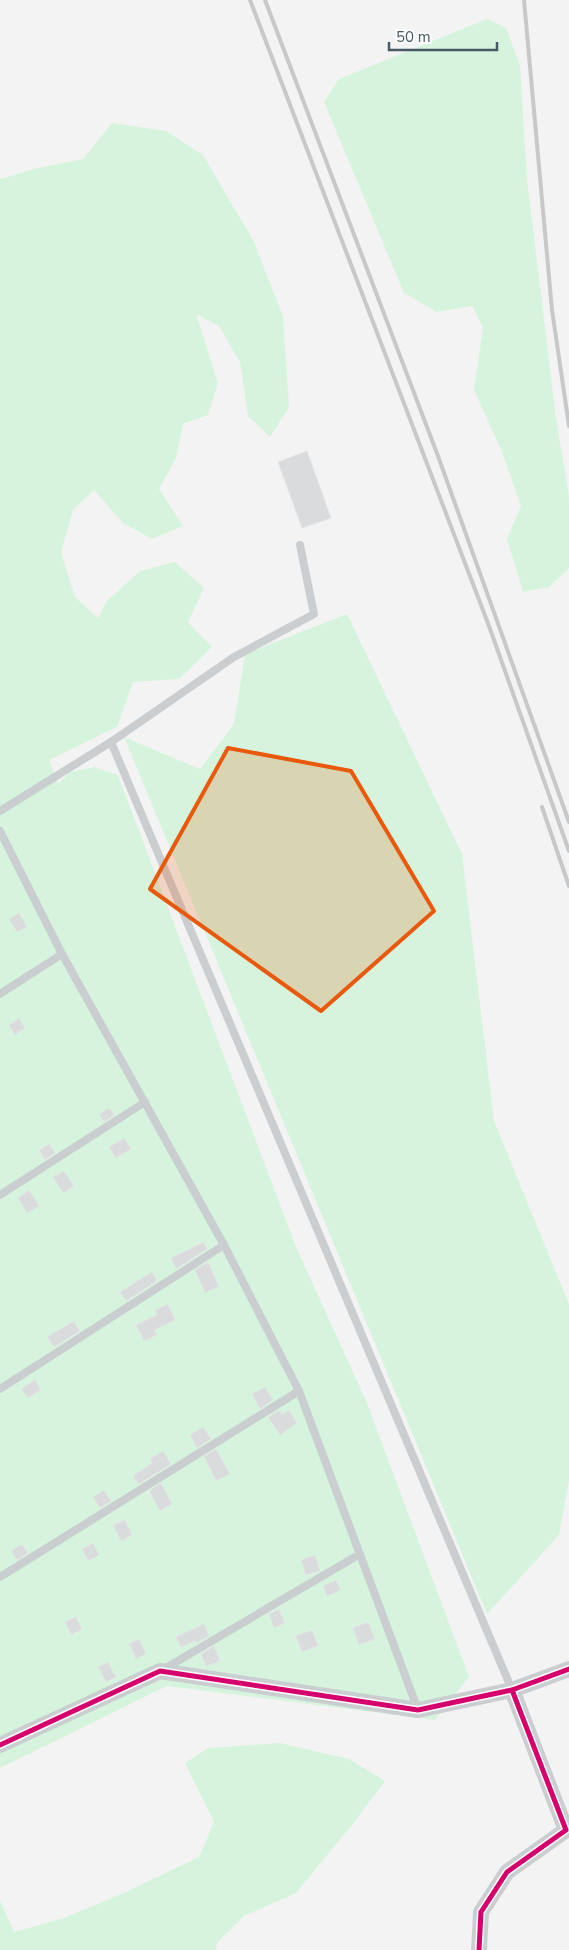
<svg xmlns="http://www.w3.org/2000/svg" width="569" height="1950" viewBox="0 0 569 1950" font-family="'Nunito Sans',sans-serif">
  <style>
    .green { fill: #d6f4dd }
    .building { fill: #d9dbdc; stroke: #e5e5e6 }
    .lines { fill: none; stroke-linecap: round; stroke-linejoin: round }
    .service { stroke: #caced0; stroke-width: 8 }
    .minor { stroke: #caced0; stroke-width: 16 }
    .rail { stroke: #c6c8ca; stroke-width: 4 }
    .cycleway-casing { stroke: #fff; stroke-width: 8 }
    .cycleway { stroke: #d6006c; stroke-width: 5 }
    .marked { fill: #e8590c; fill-opacity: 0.2; stroke: #e8590c; stroke-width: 4; stroke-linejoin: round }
  </style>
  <rect width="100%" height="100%" fill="#f4f3f3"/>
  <g class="green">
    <path d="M487 19 506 28 520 65 527 179 556 418 569 497V568L549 587 523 592 507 539 521 506 502 452 474 390 483 328 472 306 437 312 404 293 324 102 339 79Z"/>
    <path d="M112 123 166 131 203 155 253 240 283 316 289 407 270 437 248 416 240 362 219 326 196 314 218 383 208 415 183 424 176 458 159 489 183 526 152 539 123 523 94 490 73 510 61 552 75 597 98 618 106 602 140 571 175 562 204 588 188 622 212 647 179 679 133 682 117 727 49 760 58 784 70 772 94 767 118 775 296 1247 367 1403 469 1677 435 1720 167 1686 0 1768V179L38 168 83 159Z"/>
    <path d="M347 614 462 854 494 1121 569 1304V1480L559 1535 487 1614 124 737 200 769 234 724 245 654Z"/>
    <path d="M280 1743 349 1759 385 1781 355 1821 296 1893 244 1916 217 1943 216 1950H0V1900L14 1932 64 1918 126 1892 199 1857 214 1822 185 1763 208 1748Z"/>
  </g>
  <g class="building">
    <path d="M307 451 331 518 302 528 278 462Z"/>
    <path d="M19 913 27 927 17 932 9 919Z"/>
    <path d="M19 1018 25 1028 15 1035 9 1025Z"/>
    <path d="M109 1108 114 1115 104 1122 99 1114Z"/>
    <path d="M124 1138 131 1149 116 1158 109 1147Z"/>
    <path d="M49 1144 55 1153 45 1160 39 1150Z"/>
    <path d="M64 1171 74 1186 63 1193 53 1177Z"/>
    <path d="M29 1190 39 1206 27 1213 18 1198Z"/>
    <path d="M204 1242 207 1249 176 1269 171 1258Z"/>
    <path d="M208 1262 219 1286 205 1293 195 1270Z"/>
    <path d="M152 1272 157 1281 126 1301 120 1292Z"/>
    <path d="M168 1304 175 1320 154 1330 157 1335 144 1341 136 1325 157 1315 155 1310Z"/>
    <path d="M74 1321 80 1331 54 1347 47 1337Z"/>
    <path d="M35 1380 41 1390 28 1398 21 1389Z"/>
    <path d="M265 1387 273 1400 260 1409 252 1394Z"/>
    <path d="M279 1410 282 1415 289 1410 297 1423 280 1435 268 1417Z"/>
    <path d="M203 1427 211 1439 197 1448 190 1435Z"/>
    <path d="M216 1449 230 1474 216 1481 204 1456Z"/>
    <path d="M163 1451 171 1464 139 1484 133 1476 152 1463 150 1459Z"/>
    <path d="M161 1483 172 1504 160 1511 149 1491Z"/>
    <path d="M104 1490 111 1501 100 1508 93 1497Z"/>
    <path d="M125 1520 132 1535 121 1541 113 1525Z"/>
    <path d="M93 1543 99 1555 88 1561 82 1549Z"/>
    <path d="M22 1544 28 1553 17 1560 11 1551Z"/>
    <path d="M315 1555 320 1571 306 1575 301 1560Z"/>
    <path d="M336 1580 341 1590 327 1596 323 1586Z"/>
    <path d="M279 1609 285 1623 274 1628 269 1614Z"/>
    <path d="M76 1617 82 1629 71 1635 65 1622Z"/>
    <path d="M368 1622 375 1639 359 1645 353 1628Z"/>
    <path d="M204 1624 209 1636 197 1643 195 1641 181 1647 176 1637Z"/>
    <path d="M312 1630 318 1646 302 1652 296 1636Z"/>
    <path d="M139 1639 146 1654 136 1659 129 1644Z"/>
    <path d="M214 1646 220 1661 206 1666 201 1654Z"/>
    <path d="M108 1662 116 1677 106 1682 98 1667Z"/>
  </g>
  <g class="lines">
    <g class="service">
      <path d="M111 742 512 1690"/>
      <path d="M0 811 111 742 234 657 314 614 300 545"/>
      <path d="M0 831 62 954 224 1245 299 1391 418 1710"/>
      <path d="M0 994 62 954"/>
      <path d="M0 1195 145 1102"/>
      <path d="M0 1389 224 1245"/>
      <path d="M0 1577 299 1391"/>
      <path d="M164 1669 360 1554"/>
    </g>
    <g class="minor">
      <path d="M0 1745 160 1671 418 1710 512 1690 569 1669"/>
      <path d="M479 1950 481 1912 507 1872 566 1830 512 1690"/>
    </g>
    <g class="rail">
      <path d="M250 0 489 626 569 851"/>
      <path d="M265 0 438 456 569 822"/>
      <path d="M524 0 552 310 569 426"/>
      <path d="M542 807 569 886"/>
    </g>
    <defs>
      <g id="cycleway">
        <path d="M0 1745 160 1671 418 1710 512 1690 569 1669"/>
        <path d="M479 1950 481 1912 507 1872 566 1830 512 1690"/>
      </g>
    </defs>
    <use href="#cycleway" class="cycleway-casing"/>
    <use href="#cycleway" class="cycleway"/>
  </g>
  <path class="marked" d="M228 748 351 771 434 911 321 1011 150 889Z"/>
  <path d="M389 42v8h108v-8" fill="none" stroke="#475a63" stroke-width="2.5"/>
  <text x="396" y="42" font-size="15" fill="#475a63" stroke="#ffffff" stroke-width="4" paint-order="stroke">50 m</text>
</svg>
